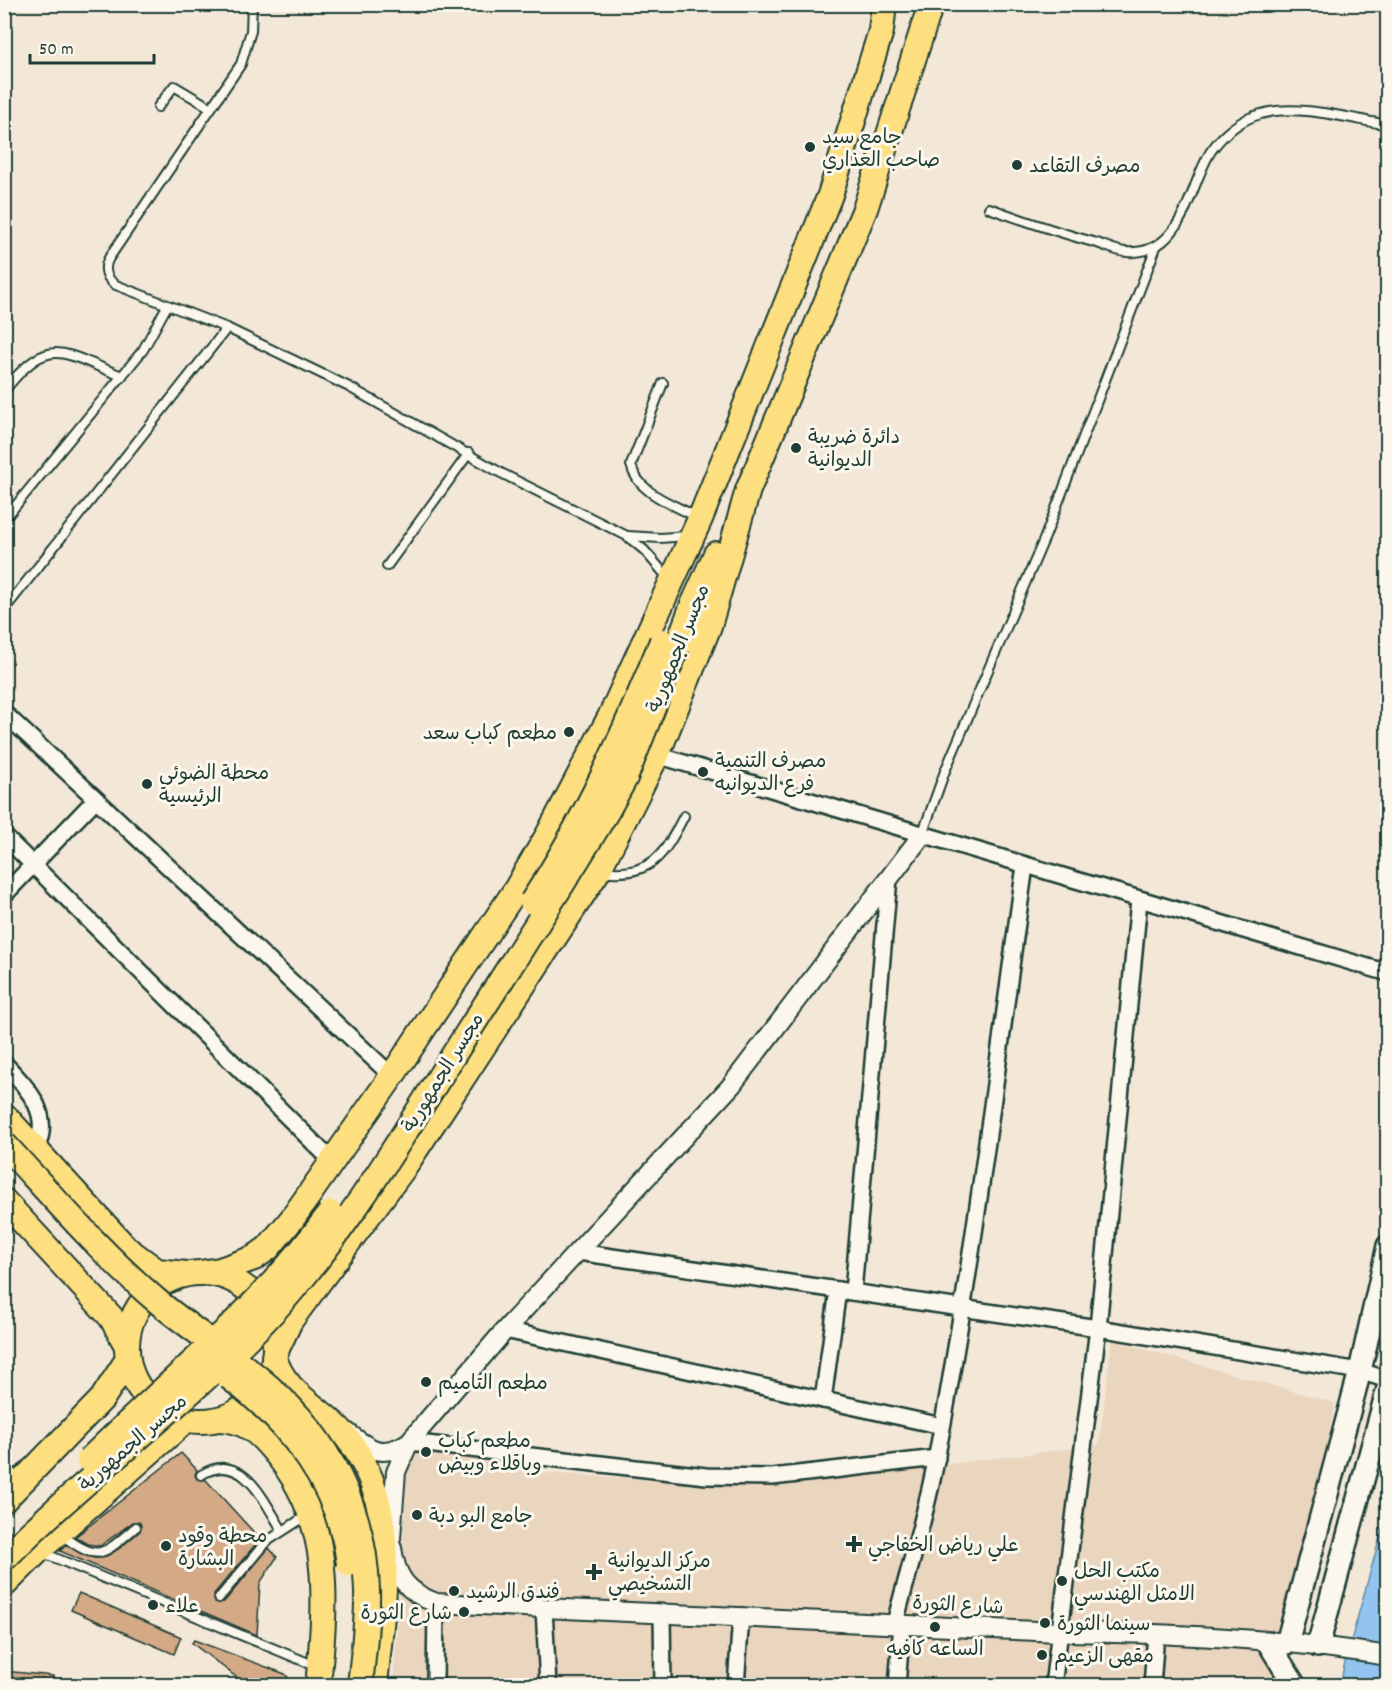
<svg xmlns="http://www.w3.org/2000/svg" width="1392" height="1690" viewBox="0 0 1392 1690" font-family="Dekko,'Playpen Sans Arabic',sans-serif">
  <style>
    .built { fill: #ead5bf }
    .water { fill: #92c4ef; stroke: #648ea4; stroke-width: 1.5 }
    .building { fill: #d4aa86; stroke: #1f3d34; stroke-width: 1.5 }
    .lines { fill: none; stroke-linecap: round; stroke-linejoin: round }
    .service-casing { stroke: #1f3d34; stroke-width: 12 }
    .minor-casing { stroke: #1f3d34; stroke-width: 20 }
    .tertiary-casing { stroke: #1f3d34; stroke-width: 22 }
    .secondary-casing { stroke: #1f3d34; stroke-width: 26 }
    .primary-casing { stroke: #1f3d34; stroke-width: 28 }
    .service { stroke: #fbf7ec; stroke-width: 8 }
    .minor { stroke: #fbf7ec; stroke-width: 15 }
    .tertiary { stroke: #fbf7ec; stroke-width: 18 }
    .secondary { stroke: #fbf7ec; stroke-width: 21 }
    .primary { stroke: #fedf80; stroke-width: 24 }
    .primary-bridge-casing { stroke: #1f3d34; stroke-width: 28; stroke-linecap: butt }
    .primary-bridge { stroke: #fedf80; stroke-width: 24 }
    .poi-dot { fill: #1f3d34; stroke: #fbf7ec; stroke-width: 2 }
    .labels { text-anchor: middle; stroke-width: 6; stroke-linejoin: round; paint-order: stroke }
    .poi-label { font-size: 20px; fill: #1f3d34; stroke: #fbf7ec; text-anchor: start }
    .street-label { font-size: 20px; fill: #1f3d34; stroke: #fbf7ec }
  </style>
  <rect width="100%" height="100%" fill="#f3e8d8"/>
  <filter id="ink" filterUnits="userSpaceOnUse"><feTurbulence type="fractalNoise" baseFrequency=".0167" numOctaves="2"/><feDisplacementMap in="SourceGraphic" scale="12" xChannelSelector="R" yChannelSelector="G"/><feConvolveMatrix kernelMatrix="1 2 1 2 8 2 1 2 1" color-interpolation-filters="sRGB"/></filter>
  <g filter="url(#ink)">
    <path class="built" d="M1112 1340 1335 1403 1281 1685 393 1686 409 1448 546 1473 766 1487 1099 1445Z"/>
    <path class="water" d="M1387 1512V1685L1340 1686 1344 1666Z"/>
    <g class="building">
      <path d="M181 1453 197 1470 195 1475 197 1479 206 1480 260 1539 214 1594 215 1602H224L269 1548 277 1557 260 1583 257 1635 60 1551 66 1545 94 1558H103L120 1548 140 1531V1523L133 1522 100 1546 87 1544 75 1537Z"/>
      <path d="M79 1593 181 1637 174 1654 71 1610Z"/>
      <path d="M194 1640 285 1674 295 1686H248L192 1643Z"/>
      <path d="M4 1671 53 1676V1686H4Z"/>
    </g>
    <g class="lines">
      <defs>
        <g id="service">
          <path d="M252 4 251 31 241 64 109 258C103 268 106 279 116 285L227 328 349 387 501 473 627 536 644 550 669 579"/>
          <path d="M158 107 174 86 211 108"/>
          <path d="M989 208C1025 221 1060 233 1097 243 1106 246 1118 252 1127 252 1184 256 1189 185 1211 151 1223 134 1241 119 1261 114 1297 103 1351 119 1388 125"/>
          <path d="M663 383 631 465C638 494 673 504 697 517"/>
          <path d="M4 391C50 333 62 353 122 376"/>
          <path d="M8 515 143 350 167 306"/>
          <path d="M628 536 660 538 688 536"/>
          <path d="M387 566 469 453"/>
          <path d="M4 610 227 328"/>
          <path d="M922 835 945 771 1045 537 1156 247"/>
          <path d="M602 871C651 878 664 855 684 816"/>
          <path d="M201 1475C242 1449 264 1501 282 1530"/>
          <path d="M4 1534 19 1541"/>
          <path d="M62 1535C100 1564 103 1554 136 1527"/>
          <path d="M41 1552 318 1667"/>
          <path d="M219 1598 266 1542 306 1516"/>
        </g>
        <g id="minor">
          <path d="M4 713 392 1076"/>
          <path d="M657 755 1388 973"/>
          <path d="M4 836 333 1162"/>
          <path d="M4 895 95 800"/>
          <path d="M4 1063C27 1088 53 1113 36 1149"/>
          <path d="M578 1252 1098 1328 1360 1371 1388 1380"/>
          <path d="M853 1292 889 878"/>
          <path d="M505 1330 942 1426"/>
          <path d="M823 1400 838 1290"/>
          <path d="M409 1442 706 1476 772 1477 937 1458"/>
          <path d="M4 1470 19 1486"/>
          <path d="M544 1608 548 1686"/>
          <path d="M662 1613 663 1686"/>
          <path d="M895 1623C909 1568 927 1512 937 1455 974 1260 997 1062 1025 866"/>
          <path d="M435 1686 436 1603"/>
          <path d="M736 1686 741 1616"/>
          <path d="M897 1686 902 1623"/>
          <path d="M1053 1686 1098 1328 1139 900"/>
          <path d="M1152 1686 1156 1633"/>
        </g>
        <g id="tertiary">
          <path d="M347 1432C370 1450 382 1459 409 1442"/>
          <path d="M391 1538 396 1472 409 1442 505 1330 731 1086 922 835"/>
          <path d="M392 1548C396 1578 407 1592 436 1603L1058 1632C1168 1633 1279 1638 1388 1656"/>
        </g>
        <g id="secondary">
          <path d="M1268 1642 1295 1686"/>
          <path d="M1287 1643 1360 1371 1388 1246"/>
          <path d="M1318 1646 1388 1388"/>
        </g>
        <g id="primary">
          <path d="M677 647 692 607 716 554"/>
          <path d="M4 1115 127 1249 157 1271 186 1274"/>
          <path d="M4 1201 111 1317 127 1346"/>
          <path d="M200 1273 220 1270 254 1258 268 1248 292 1219 392 1076 515 891 549 833 610 717 700 519 830 195 881 31 884 4"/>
          <circle cx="201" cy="1347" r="74"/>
          <path d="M275 1353 290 1321 403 1169 598 871 657 755 709 626 748 490 865 209 931 4"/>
          <path d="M274 1357C284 1394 321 1407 344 1434 404 1505 382 1601 375 1686"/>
          <path d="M219 1419C244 1420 257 1431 273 1450 334 1520 326 1600 318 1686"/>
          <path d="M4 1500 102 1399 128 1359"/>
          <path d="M4 1585 38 1551 186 1420"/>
        </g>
      </defs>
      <use href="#service" class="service-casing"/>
      <use href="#minor" class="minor-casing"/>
      <use href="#tertiary" class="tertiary-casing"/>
      <use href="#secondary" class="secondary-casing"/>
      <use href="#primary" class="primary-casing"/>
      <use href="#service" class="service"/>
      <use href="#minor" class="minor"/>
      <use href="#tertiary" class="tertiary"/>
      <use href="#secondary" class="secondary"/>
      <use href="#primary" class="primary"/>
      <defs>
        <g id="primary-bridge">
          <path d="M532 902C586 820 625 732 662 641"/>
          <path d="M4 1144C54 1198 102 1254 157 1301 193 1331 234 1356 269 1387 329 1439 365 1511 367 1590 368 1622 363 1654 360 1686"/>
          <path d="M229 1377C290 1423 340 1486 349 1564"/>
          <path d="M89 1460C171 1378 262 1308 330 1213"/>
          <path d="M4 1559C95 1467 203 1392 289 1294 350 1224 399 1141 449 1062 502 978 556 896 607 811L625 778 677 647"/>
        </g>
      </defs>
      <use href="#primary-bridge" class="primary-bridge-casing"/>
      <use href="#primary-bridge" class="primary-bridge"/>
    </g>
  </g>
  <g class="poi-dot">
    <circle cx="810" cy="147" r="6"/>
    <circle cx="1017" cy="165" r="6"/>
    <circle cx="796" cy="448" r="6"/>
    <circle cx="569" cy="732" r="6"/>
    <circle cx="703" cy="772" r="6"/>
    <circle cx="147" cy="784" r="6"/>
    <circle cx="426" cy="1382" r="6"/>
    <circle cx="426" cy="1452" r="6"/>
    <circle cx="417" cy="1515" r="6"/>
    <path d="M851 1535h6v6h6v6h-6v6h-6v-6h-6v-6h6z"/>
    <circle cx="166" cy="1546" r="6"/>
    <path d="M591 1563h6v6h6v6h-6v6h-6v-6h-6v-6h6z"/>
    <circle cx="1062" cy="1581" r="6"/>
    <circle cx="454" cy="1591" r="6"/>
    <circle cx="153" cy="1605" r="6"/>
    <circle cx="464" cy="1612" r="6"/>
    <circle cx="1045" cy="1623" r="6"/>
    <circle cx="935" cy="1627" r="6"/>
    <circle cx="1042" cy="1655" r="6"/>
  </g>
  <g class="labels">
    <g class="poi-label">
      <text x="822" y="143">جامع سيد<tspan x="822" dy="23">صاحب العذاري</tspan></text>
      <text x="1029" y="172">مصرف التقاعد</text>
      <text x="808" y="443">دائرة ضريبة<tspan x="808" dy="23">الديوانية</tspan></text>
      <text x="557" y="739" text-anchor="end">مطعم كباب سعد</text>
      <text x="715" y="767">مصرف التنمية<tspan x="715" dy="23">فرع الديوانيه</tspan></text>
      <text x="159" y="779">محطة الضوئي<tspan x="159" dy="23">الرئيسية</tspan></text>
      <text x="438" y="1389">مطعم التاميم</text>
      <text x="438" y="1447">مطعم كباب<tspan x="438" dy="23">وباقلاء وبيض</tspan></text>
      <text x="429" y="1522">جامع البو دبة</text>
      <text x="178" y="1542">محطة وقود<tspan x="178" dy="23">البشارة</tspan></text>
      <text x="868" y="1551">علي رياض الخفاجي</text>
      <text x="608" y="1567">مركز الديوانية<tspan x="608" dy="23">التشخيصي</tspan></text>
      <text x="1074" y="1577">مكتب الحل<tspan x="1074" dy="23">الامثل الهندسي</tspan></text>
      <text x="466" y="1598">فندق الرشيد</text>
      <text x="165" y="1612">علاء</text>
      <text x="452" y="1619" text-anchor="end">شارع الثورة</text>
      <text x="1057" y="1630">سينما الثورة</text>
      <text x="935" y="1655" text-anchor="middle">الساعه كافيه</text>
      <text x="1054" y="1662">مقهى الزعيم</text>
    </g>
    <g class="street-label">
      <text transform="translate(677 648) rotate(-68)" y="7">مجسر الجمهورية</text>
      <text transform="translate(442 1072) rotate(-58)" y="7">مجسر الجمهورية</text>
      <text transform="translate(132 1442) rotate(-41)" y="7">مجسر الجمهورية</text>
      <text transform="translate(958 1604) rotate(3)" y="7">شارع الثورة</text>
    </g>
  </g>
  <rect width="1392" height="1690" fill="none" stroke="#fbf7ec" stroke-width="24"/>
  <rect x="12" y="12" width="1368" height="1666" fill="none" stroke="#1f3d34" stroke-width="2" filter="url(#ink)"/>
  <path d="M30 54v9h124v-9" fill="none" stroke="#1f3d34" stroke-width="3"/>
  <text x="39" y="54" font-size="18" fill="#1f3d34" stroke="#fbf7ec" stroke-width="4.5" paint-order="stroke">50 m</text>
</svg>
